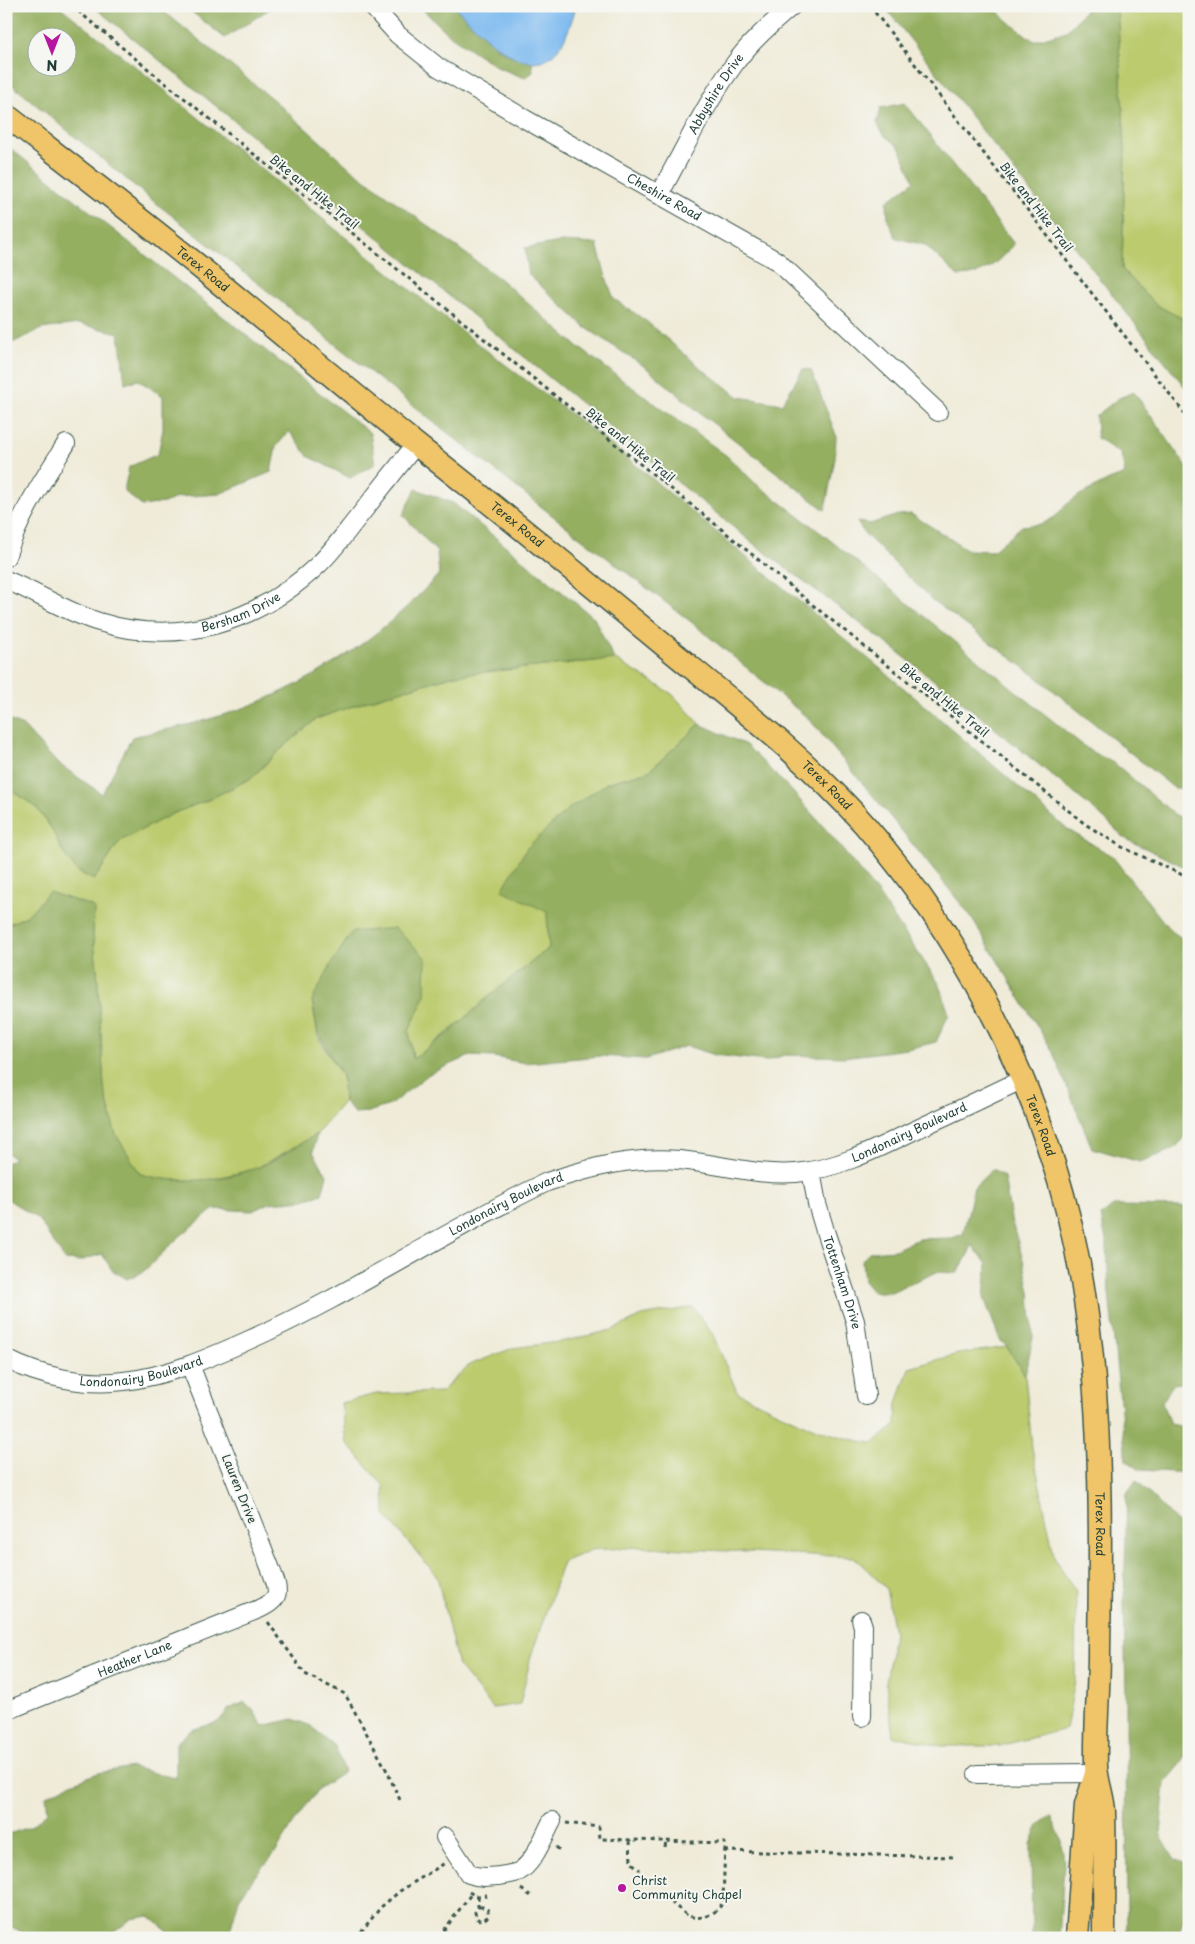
<svg xmlns="http://www.w3.org/2000/svg" width="1195" height="1944" viewBox="0 0 1195 1944" font-family="'Playpen Sans',sans-serif">
  <style>
    .green { fill: #bbcb6d; stroke: #6d8450 }
    .forest { fill: #94af60; stroke: #5a764a; fill-rule: evenodd }
    .water { fill: #7dbaf0; stroke: #4e7c92 }
    .lines { fill: none; stroke-linecap: round; stroke-linejoin: round }
    .minor-casing { stroke: #3e574d; stroke-width: 20 }
    .major-casing { stroke: #3e574d; stroke-width: 25 }
    .path { stroke: #3e574d; stroke-width: 3; stroke-dasharray: 4 4; stroke-linecap: butt }
    .minor { stroke: #fff; stroke-width: 18 }
    .major { stroke: #f0c469; stroke-width: 22 }
    .poi-dot { fill: #b5179e; stroke: #f6f6f2; stroke-width: 2 }
    .labels { text-anchor: middle; stroke-width: 4; stroke-linejoin: round; paint-order: stroke }
    .street-label { font-size: 12px; fill: #1f3d34; stroke: #f6f6f2 }
    .poi-label { font-size: 12px; fill: #1f3d34; stroke: #f6f6f2; text-anchor: start }
  </style>
  <rect width="100%" height="100%" fill="#f6f6f2"/>
  <filter id="ink" filterUnits="userSpaceOnUse"><feTurbulence type="fractalNoise" baseFrequency=".02" numOctaves="2"/><feDisplacementMap in="SourceGraphic" scale="10" xChannelSelector="R" yChannelSelector="G"/><feConvolveMatrix kernelMatrix="1 2 1 2 8 2 1 2 1" color-interpolation-filters="sRGB"/></filter>
  <filter id="wash" filterUnits="userSpaceOnUse"><feTurbulence type="fractalNoise" baseFrequency=".0096" numOctaves="4" result="noise"/><feDisplacementMap in="SourceGraphic" scale="20" xChannelSelector="R" yChannelSelector="G"/><feGaussianBlur stdDeviation="1.12" result="paint"/><feColorMatrix in="noise" values="0 0 0 0 0 0 0 0 0 0 0 0 0 0 0 0 0 1.4 0 .05"/><feComposite in="paint" operator="in"/></filter>
  <g filter="url(#wash)">
    <rect width="100%" height="100%" fill="#efebd8"/>
    <g class="green">
      <path d="M1117 6H1189V322L1156 305 1122 269 1125 150Z"/>
      <path d="M614 659 672 694 700 724 649 771 606 783 547 912 549 948C503 985 460 1025 413 1059L409 1031 425 996 312 1000 318 1037 342 1076 344 1101 317 1134 255 1169 203 1181 159 1179 140 1174 115 1133 104 1088 97 969 93 934 94 907 49 892 27 916 11 923 6 919V786L36 807 51 828 94 880 120 841 172 814 210 799 251 778 280 750 316 719 376 698 455 675Z"/>
      <path d="M693 1307 713 1335 737 1392C780 1414 825 1437 873 1443L896 1425 897 1403 909 1368 958 1354 1007 1347 1025 1375 1032 1448 1055 1560 1076 1591 1075 1680 1066 1729 999 1746H942L893 1736 886 1683 894 1633 886 1588 854 1557 642 1547 591 1550 563 1562 531 1656 520 1704 493 1708 458 1666 437 1576 385 1515 384 1486 346 1442 341 1403 376 1394 441 1392 469 1365 513 1348 565 1341 612 1330 642 1316Z"/>
    </g>
    <g class="forest">
      <path d="M6 6H59L141 71 372 259 474 341 613 446 918 700 1067 829 1112 856 1170 930 1189 943V1133L1174 1149 1140 1162 1092 1148 1052 1050 969 914 893 820 809 719 690 621 581 538 147 196 6 80ZM38 38H68V68H38Z"/>
      <path d="M93 6H157L276 102 351 169 500 279 577 346 625 382 727 456 755 483 825 536 1090 751 1113 762 1174 814 1189 822V869L1126 839 1098 813 982 718 884 641 754 544Z"/>
      <path d="M188 6H274L225 38 192 12Z"/>
      <path d="M419 6H454L496 47 513 57 532 63 533 72 525 78 499 68 452 37Z"/>
      <path d="M884 6H993L1006 20 1034 41 1067 31 1089 6H1117L1125 150 1122 269 1156 305 1189 322V392Z"/>
      <path d="M905 103 1014 244C996 263 987 275 958 276L925 245 896 238 888 220 887 202 914 181 899 147 884 135 877 123 881 108Z"/>
      <path d="M6 145 370 433 375 464 350 478 308 456 289 431 276 447 271 472 219 494 178 497 164 503 142 506 124 491 129 467 158 454 163 429V396L138 380 125 383 119 333 79 324 41 329 6 346Z"/>
      <path d="M561 242 597 244 606 277 614 299 646 321 702 369 739 397 782 404 803 369 811 370 836 435 835 458 825 510 700 413 648 369 585 327 529 275 525 248Z"/>
      <path d="M1134 392 1189 470V788H1174L1033 674 932 600 865 534 857 522 870 524 898 515 911 514 968 550 993 551 1022 526 1042 524 1055 517 1066 505 1080 495 1109 480 1125 474 1121 454 1097 438 1096 416 1119 398Z"/>
      <path d="M416 489 453 503 594 618 614 659 455 675 376 698 316 719 280 750 251 778 210 799 172 814 120 841 94 880 78 872 65 856 51 828 36 807 6 786V719L23 726 56 762 102 794 132 737C159 731 187 726 213 718 300 693 379 641 439 574L437 552 403 515Z"/>
      <path d="M700 724 746 745 791 790 829 833 878 894 938 982 949 1014 936 1042 907 1049 844 1057 784 1055 767 1061 715 1055 687 1046 646 1059 600 1056 525 1063 494 1057 470 1056 429 1074 390 1105 368 1112 354 1113 344 1101 342 1076 318 1033 312 1000 333 961 352 932 395 928 426 958 425 996 409 1031 413 1059 449 1033 487 998 549 948 547 912 502 890 527 848 567 810 607 783 649 771Z"/>
      <path d="M49 892 94 907 93 934 97 969 104 1088 115 1133 140 1174C178 1184 216 1182 253 1169 272 1163 299 1144 317 1134L313 1152 327 1175 322 1194 304 1200 269 1203 252 1211 214 1209 179 1237 143 1272 127 1279 112 1270 102 1254 79 1261 65 1260 38 1219 6 1198V1163L14 1158 6 1152V925L27 916Z"/>
      <path d="M993 1169 1004 1177 1011 1219 1024 1263 1030 1292 1033 1337 1025 1375 1007 1347 1000 1340 984 1298 987 1264 972 1245 967 1257 957 1273 937 1272 891 1292H873L864 1281 862 1261 869 1252 895 1250 918 1239 952 1238 963 1234 974 1187Z"/>
      <path d="M1113 1206 1189 1207V1382L1173 1384 1162 1403 1170 1424 1189 1428V1473L1140 1470 1126 1460 1109 1293 1107 1246 1101 1216Z"/>
      <path d="M1136 1480 1184 1529 1189 1530V1748L1182 1763 1165 1783 1160 1834 1175 1859 1189 1865V1917L1183 1921 1178 1938H1127L1126 1697 1124 1605 1127 1493Z"/>
      <path d="M245 1702 253 1710 263 1726 293 1719 311 1726 336 1748 344 1772 318 1789 293 1824 276 1852 255 1876 239 1899 228 1938H171L167 1931 149 1916 131 1919 107 1938H34L6 1924V1835L30 1827 48 1812 46 1796 69 1784 98 1773 132 1767 157 1774 176 1778V1743L191 1730 218 1722 229 1709Z"/>
      <path d="M1051 1816 1062 1841 1064 1865 1059 1938H1032L1031 1844 1039 1825Z"/>
    </g>
    <path class="water" d="M454 6H576C572 20 567 38 558 49 527 88 476 28 454 6Z"/>
  </g>
  <g filter="url(#ink)">
    <g class="lines">
      <defs>
        <g id="minor">
          <path id="s1" d="M372 6 398 35 438 67 525 119 777 261 938 412"/>
          <path id="s2" d="M659 195C683 152 704 106 733 66 749 43 771 24 792 6"/>
          <path d="M6 557C19 516 43 480 66 444"/>
          <path id="s3" d="M6 580C38 593 66 612 99 622 180 647 258 622 318 565 334 550 346 532 360 515 378 492 397 468 416 444"/>
          <path id="s4" d="M811 1171 817 1204 826 1234 855 1321 866 1396"/>
          <path id="s5" d="M6 1359C41 1377 85 1386 124 1381 168 1376 209 1358 249 1340 352 1294 446 1230 547 1182 591 1167 634 1156 680 1160 719 1164 757 1176 796 1173 838 1169 876 1149 913 1131 950 1114 986 1097 1023 1079"/>
          <path d="M861 1620 863 1626 862 1717"/>
          <path id="s6" d="M6 1711 259 1609C284 1598 278 1589 270 1567L190 1365"/>
          <path d="M977 1774 1096 1773"/>
          <path d="M445 1837 469 1874C479 1878 488 1877 499 1876 505 1875 512 1874 518 1872 533 1865 544 1836 552 1821"/>
        </g>
        <g id="major">
          <path id="s7" d="M6 115C69 164 133 213 196 264 270 324 343 386 418 446 505 514 591 585 676 655 741 708 808 761 864 824 961 936 1033 1073 1069 1218 1103 1356 1101 1510 1099 1652 1099 1690 1095 1728 1096 1766 1097 1782 1103 1796 1104 1811 1105 1853 1104 1896 1104 1938"/>
          <path d="M1077 1938 1086 1805 1096 1774"/>
        </g>
      </defs>
      <use href="#minor" class="minor-casing"/>
      <use href="#major" class="major-casing"/>
      <g class="path">
        <path d="M72 6 159 78 725 532 814 606 1085 824 1122 847 1189 878"/>
        <path d="M870 6 1189 419"/>
        <path d="M268 1622 305 1674 345 1694 385 1767 400 1800"/>
        <path d="M566 1823 599 1827 600 1839 725 1843 723 1901C719 1913 702 1921 689 1916 683 1913 677 1907 672 1903"/>
        <path d="M630 1840 631 1862 640 1870"/>
        <path d="M556 1847 562 1852"/>
        <path d="M665 1847 666 1841"/>
        <path d="M725 1851 954 1857"/>
        <path d="M521 1889 534 1898"/>
        <path d="M469 1892 476 1896 487 1895"/>
        <path d="M478 1896V1907L475 1912 476 1918C480 1921 485 1920 488 1916V1910L483 1907H478"/>
        <path d="M439 1937 471 1894"/>
        <path d="M356 1938 381 1907 400 1891 445 1863"/>
      </g>
      <use href="#minor" class="minor"/>
      <use href="#major" class="major"/>
    </g>
  </g>
  <circle class="poi-dot" cx="622" cy="1888" r="5"/>
  <g class="labels">
    <g class="street-label">
      <text dy="4" stroke="none"><textPath href="#s2" startOffset="116">Abbyshire Drive</textPath></text>
      <text transform="translate(314 192) rotate(39)" y="4">Bike and Hike Trail</text>
      <text dy="4" stroke="none"><textPath href="#s1" startOffset="351">Cheshire Road</textPath></text>
      <text transform="translate(1036 207) rotate(52)" y="4">Bike and Hike Trail</text>
      <text dy="4" stroke="none"><textPath href="#s7" startOffset="250">Terex Road</textPath></text>
      <text transform="translate(630 445) rotate(39)" y="4">Bike and Hike Trail</text>
      <text dy="4" stroke="none"><textPath href="#s7" startOffset="655">Terex Road</textPath></text>
      <text dy="4" stroke="none"><textPath href="#s3" startOffset="248">Bersham Drive</textPath></text>
      <text transform="translate(944 700) rotate(39)" y="4">Bike and Hike Trail</text>
      <text dy="4" stroke="none"><textPath href="#s7" startOffset="1060">Terex Road</textPath></text>
      <text dy="4" stroke="none"><textPath href="#s7" startOffset="1465">Terex Road</textPath></text>
      <text dy="4" stroke="none"><textPath href="#s5" startOffset="965">Londonairy Boulevard</textPath></text>
      <text dy="4" stroke="none"><textPath href="#s5" startOffset="545">Londonairy Boulevard</textPath></text>
      <text dy="4" stroke="none"><textPath href="#s4" startOffset="116">Tottenham Drive</textPath></text>
      <text dy="4" stroke="none"><textPath href="#s5" startOffset="140">Londonairy Boulevard</textPath></text>
      <text transform="translate(239 1489) rotate(68)" y="4">Lauren Drive</text>
      <text dy="4" stroke="none"><textPath href="#s7" startOffset="1870">Terex Road</textPath></text>
      <text dy="4" stroke="none"><textPath href="#s6" startOffset="139">Heather Lane</textPath></text>
    </g>
    <g class="poi-label">
      <text x="632" y="1885">Christ<tspan x="632" dy="14">Community Chapel</tspan></text>
    </g>
  </g>
  <rect width="1195" height="1944" fill="none" stroke="#f6f6f2" stroke-width="25"/>
  <g transform="translate(52 52) rotate(180)"><circle r="24" fill="#f6f6f2" stroke="#a0aca6"/>
  <path d="M0-4L9 19L0 12L-9 19Z" fill="#b5179e"/>
  <text y="-8" font-size="14" font-weight="bold" text-anchor="middle" fill="#1f3d34">N</text>
  </g>
</svg>
